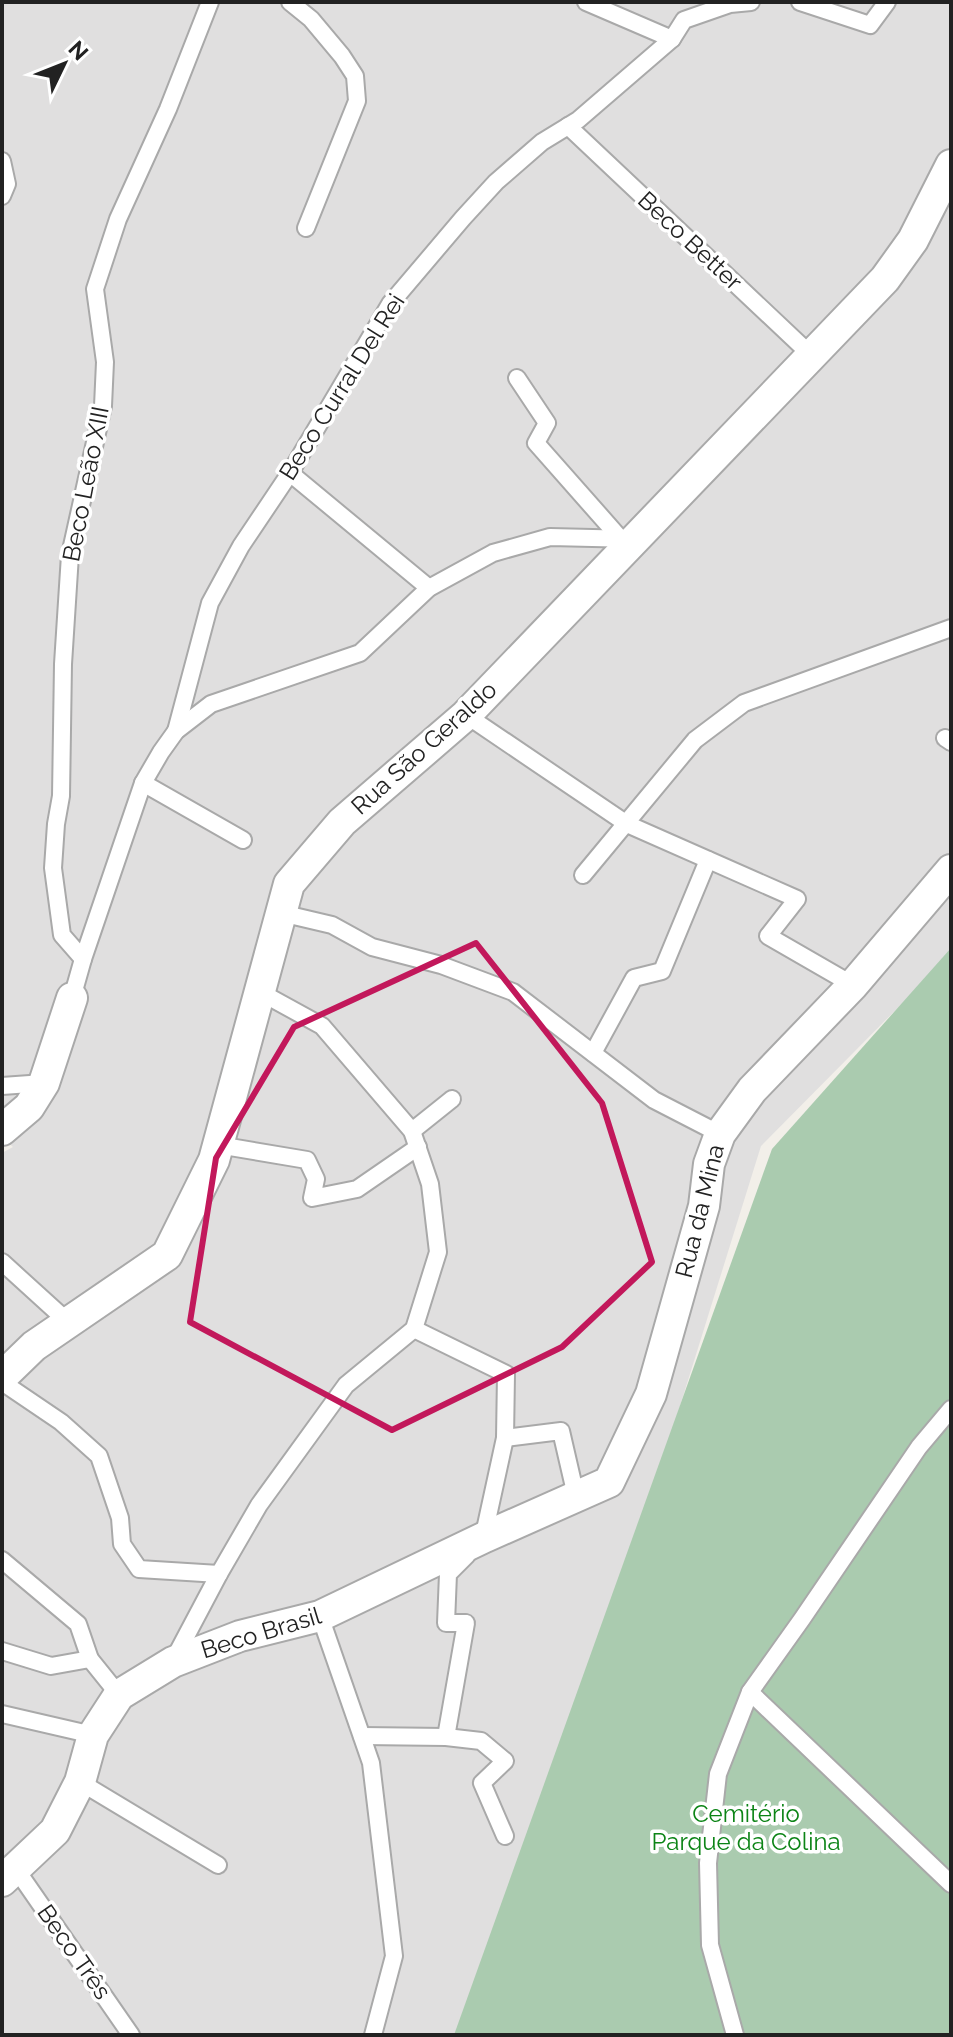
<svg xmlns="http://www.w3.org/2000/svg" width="953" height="2037" viewBox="0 0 953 2037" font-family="Raleway,sans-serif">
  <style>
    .residential { fill: #e0dfdf }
    .cemetery { fill: #aacbaf }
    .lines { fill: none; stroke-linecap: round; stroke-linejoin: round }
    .lane-casing { stroke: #a9a9a9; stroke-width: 20 }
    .street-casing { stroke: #a9a9a9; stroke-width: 34 }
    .lane { stroke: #fff; stroke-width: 16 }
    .street { stroke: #fff; stroke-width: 30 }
    .marked { fill: none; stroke: #c2185b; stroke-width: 6; stroke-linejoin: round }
    .labels { text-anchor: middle; stroke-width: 7; stroke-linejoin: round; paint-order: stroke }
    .street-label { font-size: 24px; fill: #222; stroke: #fff }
    .park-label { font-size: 24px; fill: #0c8416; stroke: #fff }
  </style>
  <rect width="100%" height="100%" fill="#f2efe9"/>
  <path class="residential" d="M2 2H951V954L761 1146 484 2035H2V1153L13 1147 2 1137Z"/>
  <path class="cemetery" d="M951 948V2035H454L772 1149Z"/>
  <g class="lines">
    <defs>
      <g id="lane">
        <path d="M290 2 311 19 342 56 355 76 357 101 306 228"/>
        <path d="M586 2 672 39"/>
        <path d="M800 2 870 25 887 2"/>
        <path d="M568 126 812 356"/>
        <path d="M2 161 7 184 2 196"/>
        <path d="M517 378 547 423 536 443 619 537"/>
        <path d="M290 473 429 588"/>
        <path d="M466 715 627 824 797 899 768 936 853 985"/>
        <path d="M176 731 210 603 241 546 290 473 390 304 463 218 496 182 542 142 578 120 672 39 684 20 730 4 751 2"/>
        <path d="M945 738 951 742"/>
        <path d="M143 783 243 840"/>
        <path d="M583 875 695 740 744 703 951 628"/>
        <path d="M281 913 332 925 372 947 441 965 513 992 654 1100 720 1134"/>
        <path d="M83 959 62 935 53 868 56 824 61 796 63 664 70 555 103 406 105 362 95 289 118 219 168 109 210 2"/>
        <path d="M72 998 83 959 143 783 161 752 176 731 211 704 360 653 429 588 493 553 550 537 635 539"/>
        <path d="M593 1053 634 978 662 971 708 860"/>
        <path d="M2 1086 44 1083"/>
        <path d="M412 1131 452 1099"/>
        <path d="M218 1145 307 1160 316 1179 312 1198 357 1189 418 1147"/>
        <path d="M2 1262 68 1322"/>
        <path d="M414 1329 506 1374 505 1438 483 1539"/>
        <path d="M2 1382 61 1422 99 1456 120 1518 122 1544 139 1569 219 1574"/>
        <path d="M505 1438 561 1431 576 1496"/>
        <path d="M2 1560 78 1624 90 1659 119 1695"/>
        <path d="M320 1616 371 1763 394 1956 373 2035"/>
        <path d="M2 1651 51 1666 90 1659"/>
        <path d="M174 1659 219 1574 259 1505 346 1385 414 1329 438 1252 430 1184 412 1131 322 1026 260 992"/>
        <path d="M750 1692 951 1884"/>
        <path d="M2 1714 93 1735"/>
        <path d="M362 1736 446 1737 481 1741 505 1761 482 1783 505 1836"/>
        <path d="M446 1737 466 1623H446L448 1574 467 1555"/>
        <path d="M80 1782 218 1865"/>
        <path d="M16 1869 131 2035"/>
        <path d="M735 2035 710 1945 708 1863 718 1774 750 1692 802 1619 919 1447 951 1409"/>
      </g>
      <g id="street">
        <path d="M2 1130 29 1107 44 1083 72 998"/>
        <path d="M2 1377 34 1346 167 1255 214 1160 289 884 342 822 466 715 885 279 913 240 951 165"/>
        <path d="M2 1881 55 1831 80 1782 93 1735 119 1695 173 1662 240 1636 320 1616 485 1537 609 1482 651 1394 704 1206 709 1164 720 1134 752 1090 853 985 951 870"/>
      </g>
    </defs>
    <use href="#lane" class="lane-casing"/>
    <use href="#street" class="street-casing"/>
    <use href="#lane" class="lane"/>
    <use href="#street" class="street"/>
  </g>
  <path class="marked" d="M476 943 602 1103 652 1262 562 1347 392 1430 190 1322 216 1158 294 1027Z"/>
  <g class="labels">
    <g class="street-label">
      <text transform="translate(690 241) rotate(43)" y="8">Beco Better</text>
      <text transform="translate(342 387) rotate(-58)" y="8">Beco Curral Del Rei</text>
      <text transform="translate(86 484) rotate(-79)" y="8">Beco Leão XIII</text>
      <text transform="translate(424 748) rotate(-42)" y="8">Rua São Geraldo</text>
      <text transform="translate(700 1211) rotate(-76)" y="8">Rua da Mina</text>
      <text transform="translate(261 1633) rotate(-17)" y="8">Beco Brasil</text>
      <text transform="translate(74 1952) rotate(55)" y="8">Beco Três</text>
    </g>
    <g class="park-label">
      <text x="746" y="1822">Cemitério<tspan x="746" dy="28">Parque da Colina</tspan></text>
    </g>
  </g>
  <rect width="953" height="2037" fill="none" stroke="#222222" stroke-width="8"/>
  <g transform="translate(64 64) rotate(47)" stroke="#ffffff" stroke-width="6" paint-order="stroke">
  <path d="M0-6L14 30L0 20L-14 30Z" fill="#222222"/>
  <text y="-12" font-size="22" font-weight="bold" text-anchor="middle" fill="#222222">N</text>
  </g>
</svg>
